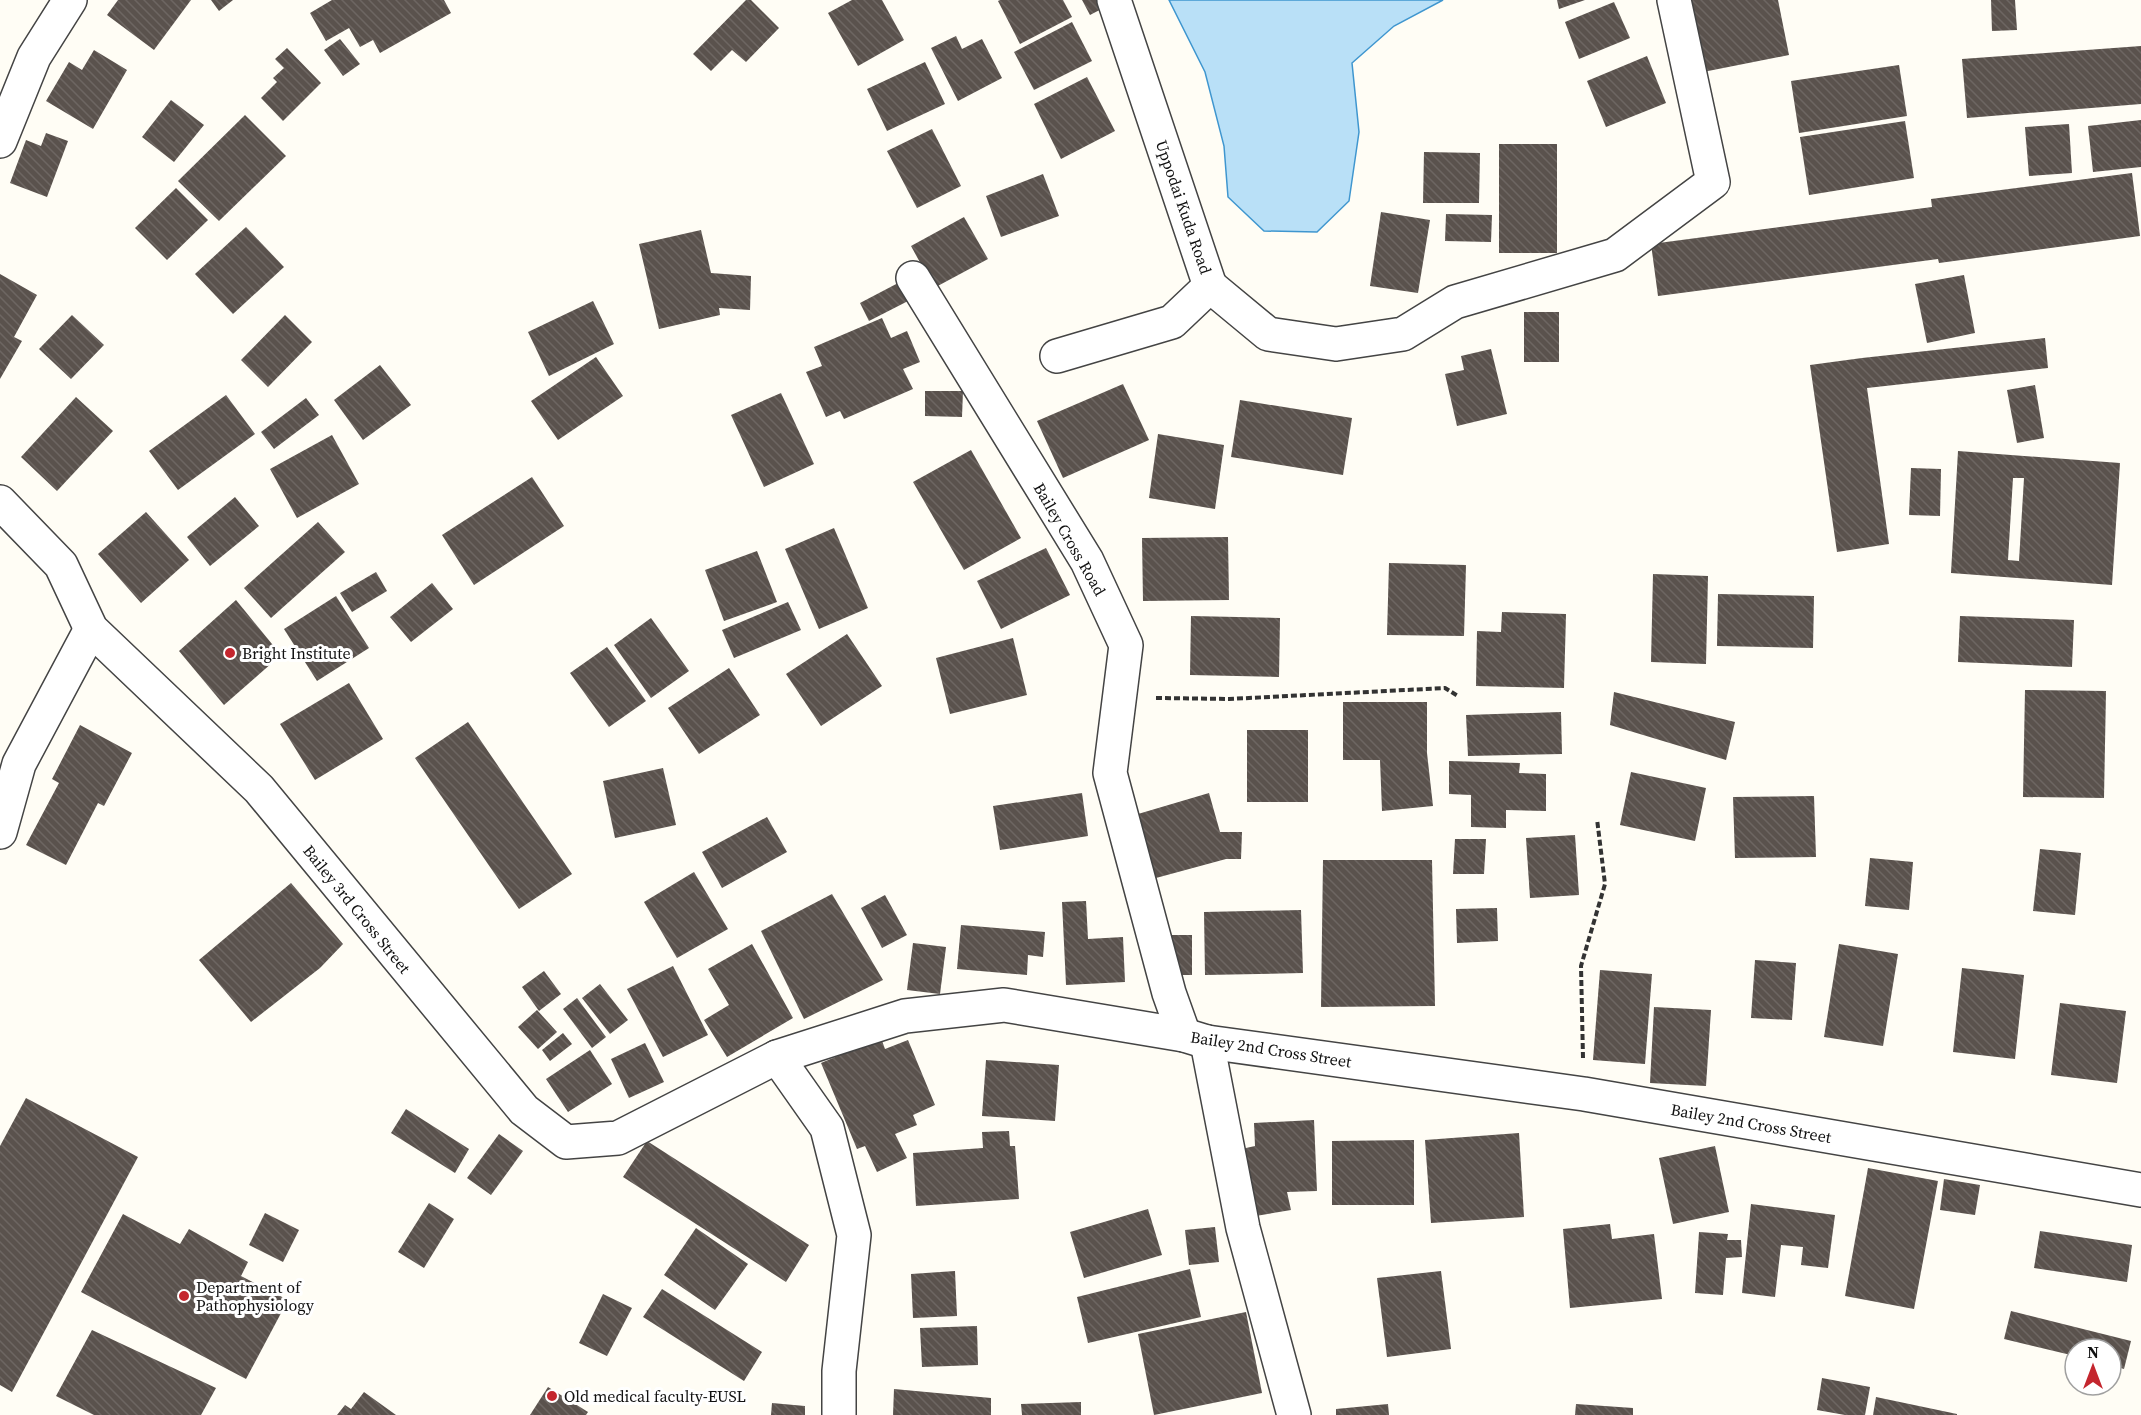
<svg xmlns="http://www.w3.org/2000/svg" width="2141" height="1415" viewBox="0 0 2141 1415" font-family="'Source Serif 4',serif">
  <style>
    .water { fill: #b9e0f7; stroke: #3f96cf; stroke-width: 1.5 }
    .building { fill: url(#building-back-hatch); fill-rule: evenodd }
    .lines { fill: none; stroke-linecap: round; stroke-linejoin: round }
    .minor-casing { stroke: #444; stroke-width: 36 }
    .tertiary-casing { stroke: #444; stroke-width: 36 }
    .path { stroke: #333; stroke-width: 4; stroke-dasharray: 6 3; stroke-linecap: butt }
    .minor { stroke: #fff; stroke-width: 33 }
    .tertiary { stroke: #fff; stroke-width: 33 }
    .poi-dot { fill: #c4262e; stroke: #fff; stroke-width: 2 }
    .labels { text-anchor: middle; stroke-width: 6; stroke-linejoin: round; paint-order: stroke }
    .street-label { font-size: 16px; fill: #111; stroke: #fff }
    .poi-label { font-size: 16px; fill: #111; stroke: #fff; text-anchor: start }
  </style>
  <defs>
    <pattern id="building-back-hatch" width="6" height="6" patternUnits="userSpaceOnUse" patternTransform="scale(1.5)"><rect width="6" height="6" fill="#5a524d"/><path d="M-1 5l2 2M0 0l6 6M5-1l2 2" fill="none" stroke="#6d6662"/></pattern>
  </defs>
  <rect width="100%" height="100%" fill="#fffdf5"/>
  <path class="water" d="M1169 0H1443L1394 26 1352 63 1359 132 1349 201 1317 232 1264 231 1228 197 1224 146 1205 72Z"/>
  <g class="building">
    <path d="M118 0H191L154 50 107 15Z"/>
    <path d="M211 0H233L219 11Z"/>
    <path d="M332 0H444L451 13 380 53 373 40 360 47 349 28 326 41 310 13Z"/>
    <path d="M746 0H751L779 28 746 62 732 50 711 71 693 54Z"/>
    <path d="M852 0H882L904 40 858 66 828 13Z"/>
    <path d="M1000 0H1063L1072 17 1020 44 998 1Z"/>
    <path d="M1082 0H1112L1113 3 1090 15Z"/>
    <path d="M1557 0H1585L1559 9Z"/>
    <path d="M1678 0H1778L1789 55 1693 74Z"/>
    <path d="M1991 0H2015L2017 30 1992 31Z"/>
    <path d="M1614 2 1630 38 1579 59 1565 22Z"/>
    <path d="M1072 22 1092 61 1034 90 1014 52Z"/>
    <path d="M956 36 962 49 982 39 1002 78 958 101 931 48Z"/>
    <path d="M340 39 360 64 343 76 324 50Z"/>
    <path d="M2141 46V104L1967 118 1962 59Z"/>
    <path d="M287 48 321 83 283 121 261 98 277 82 273 78 284 68 275 59Z"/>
    <path d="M94 50 127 70 93 129 46 101 69 62 82 70Z"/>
    <path d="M1647 56 1666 103 1606 127 1587 81Z"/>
    <path d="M925 62 945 104 887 131 867 89Z"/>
    <path d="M1899 65 1907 116 1799 133 1791 81Z"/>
    <path d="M1087 77 1115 131 1061 159 1034 104Z"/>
    <path d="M171 100 204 125 174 162 142 137Z"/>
    <path d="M245 115 286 156 219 221 178 181Z"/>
    <path d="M2141 120V167L2093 172 2088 126Z"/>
    <path d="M1905 121 1914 178 1809 195 1800 137Z"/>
    <path d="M2069 124 2072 173 2029 176 2025 127Z"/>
    <path d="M932 129 961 186 917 208 887 151Z"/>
    <path d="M46 133 68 141 47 197 10 183 26 140 41 146Z"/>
    <rect x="1499" y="144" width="58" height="109"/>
    <path d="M1424 152 1480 153 1479 203H1423Z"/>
    <path d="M2132 173 2140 236 1939 263 1938 259 1658 296 1651 244 1932 207 1931 199Z"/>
    <path d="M1043 174 1059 216 1001 237 986 196Z"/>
    <path d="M176 188 208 220 167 260 135 228Z"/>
    <path d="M1381 212 1430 220 1418 293 1370 286Z"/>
    <path d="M1446 214 1492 215 1491 242 1445 241Z"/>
    <path d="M964 217 988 259 934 288 911 246Z"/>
    <path d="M246 227 284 267 233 314 195 274Z"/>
    <path d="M701 230 711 273 751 276 750 310 719 308 720 315 659 329 639 244Z"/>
    <path d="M0 274 37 295 14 337 22 341 0 379Z"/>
    <path d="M1964 275 1975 333 1927 343 1915 284Z"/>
    <path d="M900 282 910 300 869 321 860 303Z"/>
    <path d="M593 301 614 344 549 376 528 332Z"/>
    <rect x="1524" y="312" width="35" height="50"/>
    <path d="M72 315 104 345 71 379 39 349Z"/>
    <path d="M285 315 312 342 268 387 241 360Z"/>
    <path d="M882 318 891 338 907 331 920 362 903 369 913 389 844 419 840 411 826 417 806 372 822 366 814 347Z"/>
    <path d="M2045 338 2048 368 1867 388 1889 544 1837 552 1810 365 1862 358Z"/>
    <path d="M1491 349 1507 414 1457 426 1445 374 1464 370 1461 356Z"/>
    <path d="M596 357 623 396 558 440 531 401Z"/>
    <path d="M380 365 411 405 363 440 334 400Z"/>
    <path d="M1123 384 1149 440 1063 478 1037 421Z"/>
    <path d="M2035 385 2044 438 2017 443 2007 390Z"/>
    <path d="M925 391H963L962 417 925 416Z"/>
    <path d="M781 393 814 464 764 487 731 415Z"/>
    <path d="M226 395 255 434 178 490 149 451Z"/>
    <path d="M76 397 113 431 57 491 21 457Z"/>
    <path d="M306 398 319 415 274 449 261 432Z"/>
    <path d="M1240 400 1352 418 1343 475 1231 457Z"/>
    <path d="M1158 434 1224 445 1215 509 1149 498Z"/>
    <path d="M332 435 359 484 297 518 270 469Z"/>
    <path d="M971 450 1021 538 964 570 913 482Z"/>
    <path d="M1958 451 2120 463 2112 585 1951 573ZM2013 478H2024L2019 561 2008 560Z"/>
    <path d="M1911 468 1941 469 1940 516 1909 515Z"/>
    <path d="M532 477 564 526 474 585 442 535Z"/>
    <path d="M235 497 259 526 210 566 187 537Z"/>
    <path d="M146 512 189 560 141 603 98 554Z"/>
    <path d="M318 522 345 552 271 618 244 588Z"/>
    <path d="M834 528 868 608 819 629 785 549Z"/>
    <path d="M1228 537 1229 600 1143 601 1142 538Z"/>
    <path d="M1046 548 1070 595 1001 629 977 581Z"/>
    <path d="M757 551 777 602 724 621 705 570Z"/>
    <path d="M1389 563 1466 565 1464 636 1387 635Z"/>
    <path d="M376 572 387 591 352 612 340 593Z"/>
    <path d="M1653 574 1708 576 1706 664 1651 662Z"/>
    <path d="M432 583 453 609 411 642 390 617Z"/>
    <path d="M1718 594 1814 596 1813 648 1717 646Z"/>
    <path d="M336 596 369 648 317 681 284 629Z"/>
    <path d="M236 600 281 655 224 705 179 651Z"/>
    <path d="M788 602 801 630 734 658 722 630Z"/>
    <path d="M1502 612 1566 614 1564 688 1476 686 1477 631 1501 632Z"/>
    <path d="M1191 616 1280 618 1279 677 1190 675Z"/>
    <path d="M1960 616 2074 620 2072 667 1958 662Z"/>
    <path d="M651 618 689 671 651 698 614 645Z"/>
    <path d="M847 634 882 686 821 726 786 674Z"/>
    <path d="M1013 638 1027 695 950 714 936 658Z"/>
    <path d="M607 647 646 701 609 727 570 673Z"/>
    <path d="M729 668 760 715 699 754 668 708Z"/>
    <path d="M349 683 383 739 315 780 280 724Z"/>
    <path d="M2025 690 2106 691 2104 798 2023 797Z"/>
    <path d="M1614 692 1735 722 1726 760 1610 725Z"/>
    <path d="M1343 702H1427V753L1433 806 1382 811 1380 760H1343Z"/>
    <path d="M1561 712 1562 754 1468 756 1466 715Z"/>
    <path d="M468 722 572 874 519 909 415 758Z"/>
    <path d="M80 725 132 753 104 806 98 803 66 865 26 845 59 783 52 779Z"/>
    <rect x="1247" y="730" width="61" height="72"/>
    <path d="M1449 761 1520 763 1519 773 1546 774V811L1506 810V828L1471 827V795L1449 794Z"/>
    <path d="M663 768 676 825 615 838 603 781Z"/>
    <path d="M1631 772 1706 788 1695 841 1620 825Z"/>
    <path d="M1082 793 1088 836 1000 850 993 806Z"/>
    <path d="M1209 793 1220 832H1242L1241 859H1226L1156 878 1138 814Z"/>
    <path d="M1814 796 1816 857 1735 858 1733 797Z"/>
    <path d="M767 817 787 852 722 888 702 852Z"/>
    <path d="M1575 835 1579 895 1530 898 1526 838Z"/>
    <path d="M1455 839H1486L1484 874H1453Z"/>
    <path d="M2040 849 2081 853 2075 915 2033 911Z"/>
    <path d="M1870 858 1913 862 1909 910 1865 906Z"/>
    <path d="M1323 860H1432L1435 1006 1321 1007Z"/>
    <path d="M694 872 728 929 677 958 644 902Z"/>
    <path d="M291 883 343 944 320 968 251 1022 199 960Z"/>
    <path d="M832 894 883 980 804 1019 761 931Z"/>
    <path d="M885 895 907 935 882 948 861 908Z"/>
    <path d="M1086 901 1088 939 1123 937 1125 982 1066 985 1062 902Z"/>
    <path d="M1497 908 1498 941 1457 943 1456 909Z"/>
    <path d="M1301 910 1303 973 1205 975 1204 912Z"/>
    <path d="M961 925 1045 932 1043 957 1028 955 1027 975 957 969Z"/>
    <path d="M1167 935H1192V975H1168Z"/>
    <path d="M913 943 946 947 940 994 907 990Z"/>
    <path d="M752 944 793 1018 727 1057 704 1020 729 1005 708 969Z"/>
    <path d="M1839 944 1898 954 1883 1046 1824 1037Z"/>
    <path d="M1755 960 1796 963 1792 1020 1751 1018Z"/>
    <path d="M673 966 708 1035 663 1057 627 989Z"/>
    <path d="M1962 968 2024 975 2015 1059 1953 1052Z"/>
    <path d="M1600 970 1652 974 1645 1064 1593 1060Z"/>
    <path d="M544 971 561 994 539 1011 522 987Z"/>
    <path d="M600 984 628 1020 610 1034 582 998Z"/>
    <path d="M577 998 606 1037 592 1048 563 1009Z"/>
    <path d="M2060 1003 2126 1011 2117 1083 2051 1075Z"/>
    <path d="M1654 1007 1711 1010 1706 1086 1650 1083Z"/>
    <path d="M537 1010 557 1032 538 1049 518 1027Z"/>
    <path d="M563 1033 572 1044 550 1061 542 1050Z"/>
    <path d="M881 1038 885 1049 908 1040 935 1105 913 1115 917 1125 895 1134 907 1158 877 1172 865 1146 857 1149 821 1063Z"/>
    <path d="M645 1043 664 1082 629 1098 611 1059Z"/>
    <path d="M590 1050 612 1084 568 1112 546 1079Z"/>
    <path d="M986 1060 1059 1065 1055 1121 982 1116Z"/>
    <path d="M26 1098 138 1157 12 1392 0 1385V1146Z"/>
    <path d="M406 1109 469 1149 455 1173 391 1133Z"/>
    <path d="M1314 1120 1317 1191 1287 1192 1291 1210 1250 1217 1237 1150 1255 1146 1254 1123Z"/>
    <path d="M1009 1131 1010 1146H1015L1019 1199 916 1206 913 1153 983 1148 982 1132Z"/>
    <path d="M1519 1133 1524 1217 1431 1223 1425 1140Z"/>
    <path d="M499 1134 523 1151 491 1195 467 1178Z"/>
    <path d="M1414 1140V1205H1332V1141Z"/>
    <path d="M647 1141 809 1245 786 1282 623 1177Z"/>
    <path d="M1715 1146 1729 1212 1673 1224 1659 1158Z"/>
    <path d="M1868 1168 1938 1181 1914 1309 1845 1296Z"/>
    <path d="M1944 1179 1980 1185 1975 1215 1940 1210Z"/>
    <path d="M429 1203 454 1219 424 1268 398 1252Z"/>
    <path d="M1751 1204 1835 1215 1828 1268 1801 1265 1803 1247 1781 1245 1775 1297 1742 1293Z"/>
    <path d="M1148 1209 1162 1255 1084 1278 1070 1232Z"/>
    <path d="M265 1213 299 1230 283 1262 249 1245Z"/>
    <path d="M123 1214 180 1244 189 1229 248 1262 241 1276 288 1300 246 1379 81 1292Z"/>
    <path d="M1610 1224 1612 1239 1654 1234 1662 1299 1570 1308 1563 1229Z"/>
    <path d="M1215 1227 1219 1262 1189 1265 1185 1230Z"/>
    <path d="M696 1228 748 1264 715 1310 664 1275Z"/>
    <path d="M2040 1231 2132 1245 2127 1282 2034 1268Z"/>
    <path d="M1699 1232 1728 1234 1727 1240H1741L1742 1257 1726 1258 1723 1295 1695 1293Z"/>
    <path d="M1190 1269 1201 1317 1088 1343 1077 1297Z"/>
    <path d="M955 1271 957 1316 913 1318 911 1274Z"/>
    <path d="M1441 1271 1451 1349 1387 1357 1377 1278Z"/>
    <path d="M662 1289 762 1352 744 1381 643 1317Z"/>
    <path d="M603 1294 632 1308 607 1356 579 1343Z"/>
    <path d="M2011 1311 2131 1341 2124 1369 2111 1365V1349H2075V1356L2004 1339Z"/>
    <path d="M1246 1312 1262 1393 1154 1415 1138 1334Z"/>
    <path d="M977 1326 978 1365 922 1367 920 1328Z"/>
    <path d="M92 1330 216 1388 201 1415H94L56 1396Z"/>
    <path d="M1822 1378 1870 1387 1865 1415H1845L1817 1410Z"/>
    <path d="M548 1387 588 1412 586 1415H530Z"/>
    <path d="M894 1389 991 1398V1415H893Z"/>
    <path d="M364 1392 396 1415H337L345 1405 351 1409Z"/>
    <path d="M1876 1397 1957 1414V1415H1873Z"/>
    <path d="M1081 1402V1415H1022L1021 1404Z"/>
    <path d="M772 1403 805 1406V1415H771Z"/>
    <path d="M1388 1404 1389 1415H1336V1409Z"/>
    <path d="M1576 1404 1633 1408V1415H1575Z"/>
  </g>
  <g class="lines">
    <defs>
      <g id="minor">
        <path d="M0 141 34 57 70 0"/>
        <path d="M913 278 1087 561 1126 645 1110 773 1169 993 1184 1035"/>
        <path d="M1210 286 1268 334 1336 344 1403 334 1455 302 1615 255 1713 182 1674 0"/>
        <path d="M1057 356 1172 322 1210 286 1114 0"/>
        <path d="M0 832 19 764 91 629"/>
        <path d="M1207 1042 1243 1228 1294 1415"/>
      </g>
      <g id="tertiary">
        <path d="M0 502 61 565 91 629 259 789 524 1110 566 1142 618 1138 777 1057 905 1016 1004 1005 1184 1035 1207 1042 1584 1094 2141 1190"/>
        <path d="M777 1057 827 1128 854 1235 839 1371V1415"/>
      </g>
    </defs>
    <use href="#minor" class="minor-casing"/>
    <use href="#tertiary" class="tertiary-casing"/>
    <g class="path">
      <path d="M1156 698 1229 699 1445 688 1458 696"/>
      <path d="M1583 1058 1581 966 1605 884 1597 819"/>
    </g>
    <use href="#minor" class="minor"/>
    <use href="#tertiary" class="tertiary"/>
  </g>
  <g class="poi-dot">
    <circle cx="230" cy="653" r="6"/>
    <circle cx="184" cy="1296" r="6"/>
    <circle cx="552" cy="1396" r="6"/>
  </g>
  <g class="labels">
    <g class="street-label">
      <text transform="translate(1184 207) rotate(71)" y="6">Uppodai Kuda Road</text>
      <text transform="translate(1070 539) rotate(60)" y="6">Bailey Cross Road</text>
      <text transform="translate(357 909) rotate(51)" y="6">Bailey 3rd Cross Street</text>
      <text transform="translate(1271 1049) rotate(9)" y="6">Bailey 2nd Cross Street</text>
      <text transform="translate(1751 1123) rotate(10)" y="6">Bailey 2nd Cross Street</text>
    </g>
    <g class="poi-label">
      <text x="242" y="659">Bright Institute</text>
      <text x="196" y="1293">Department of<tspan x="196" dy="18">Pathophysiology</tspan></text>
      <text x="564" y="1402">Old medical faculty-EUSL</text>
    </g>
  </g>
  <g transform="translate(2093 1367)"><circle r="28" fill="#ffffff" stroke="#a0a0a0" stroke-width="1.5"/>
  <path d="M0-4.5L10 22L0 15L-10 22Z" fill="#c4262e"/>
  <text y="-9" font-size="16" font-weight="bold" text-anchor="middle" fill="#111111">N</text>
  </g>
</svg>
